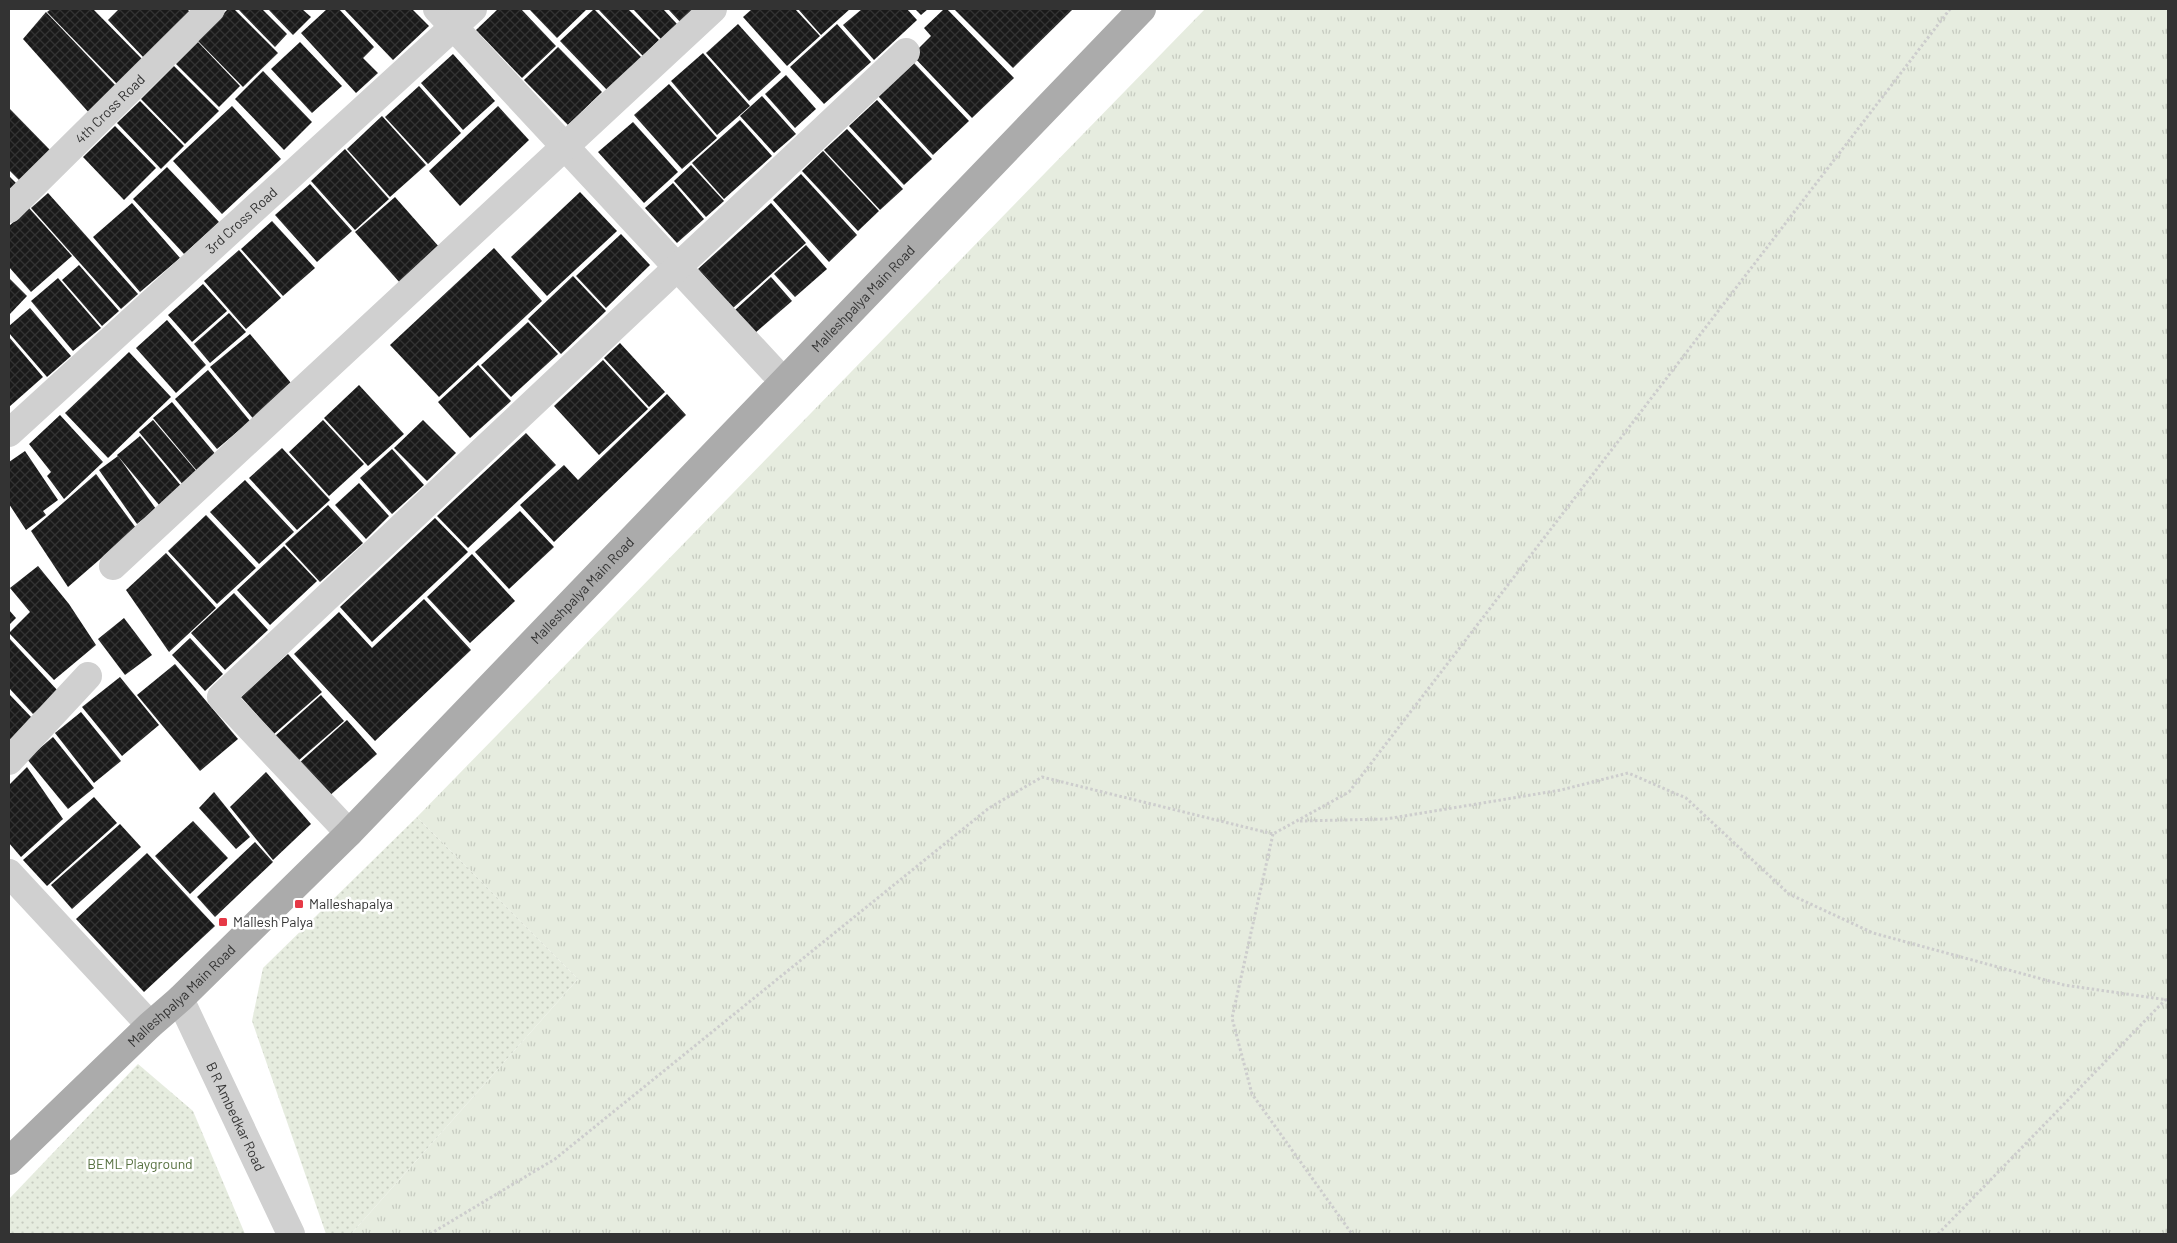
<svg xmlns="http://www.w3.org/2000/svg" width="2177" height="1243" viewBox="0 0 2177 1243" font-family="Barlow,sans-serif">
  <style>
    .grass { fill: url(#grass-tufts) }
    .park { fill: url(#park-dots) }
    .building { fill: url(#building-cross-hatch) }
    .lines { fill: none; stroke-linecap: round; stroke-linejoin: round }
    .path { stroke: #cdcdcd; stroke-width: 3; stroke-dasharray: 2.5 2.5; stroke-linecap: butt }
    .minor { stroke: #d0d0d0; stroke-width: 28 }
    .major { stroke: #ababab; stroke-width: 28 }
    .poi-dot { fill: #e63946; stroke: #fff; stroke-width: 2 }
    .labels { text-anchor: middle; stroke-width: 5; stroke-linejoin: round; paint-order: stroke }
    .street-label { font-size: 14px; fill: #333; stroke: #fff }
    .poi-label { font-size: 14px; fill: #333; stroke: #fff; text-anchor: start }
    .park-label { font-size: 14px; fill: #56703f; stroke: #fff }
  </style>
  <defs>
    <pattern id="grass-tufts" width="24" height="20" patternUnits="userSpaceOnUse" patternTransform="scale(1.25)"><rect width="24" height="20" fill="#e6ecdf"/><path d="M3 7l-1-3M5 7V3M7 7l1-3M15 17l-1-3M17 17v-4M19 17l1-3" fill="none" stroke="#c6cbc0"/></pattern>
    <pattern id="park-dots" width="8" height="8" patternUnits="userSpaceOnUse" patternTransform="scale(1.25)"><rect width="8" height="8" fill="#e6ecdf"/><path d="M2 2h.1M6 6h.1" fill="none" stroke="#c6cbc0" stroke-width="1.8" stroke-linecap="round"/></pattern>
    <pattern id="building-cross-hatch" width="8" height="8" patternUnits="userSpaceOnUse" patternTransform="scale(1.25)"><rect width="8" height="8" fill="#1a1a1a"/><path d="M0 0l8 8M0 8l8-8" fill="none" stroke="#333"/></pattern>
  </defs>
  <rect width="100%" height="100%" fill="#fff"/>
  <path class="grass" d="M1205 9H2168V1234H351L578 979 417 817Z"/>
  <g class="park">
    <path d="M417 817 578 979 351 1234H326L252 1021 263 968Z"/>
    <path d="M138 1064 193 1111 245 1234H9V1199Z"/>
  </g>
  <g class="building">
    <path d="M51 9H93L143 60 118 85 47 12Z"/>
    <path d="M119 9H187L192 14 145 59 108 20Z"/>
    <path d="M228 9H234L278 53 243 87 197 40Z"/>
    <path d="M238 9H262L287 34 275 47Z"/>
    <path d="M268 9H302L311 17 293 35Z"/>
    <path d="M327 9H339L374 47 363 58 378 73 356 93 301 33Z"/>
    <path d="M344 9H412L429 26 393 60Z"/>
    <path d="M498 9H521L556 46 522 78 476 30Z"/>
    <path d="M529 9H587L557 38Z"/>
    <path d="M594 9 643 59 609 92 560 41Z"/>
    <path d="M598 9H628L659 40 643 56Z"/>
    <path d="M633 9H663L677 24 661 39Z"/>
    <path d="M668 9H700L683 25Z"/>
    <path d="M752 9H795L820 36 787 66 743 17Z"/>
    <path d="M798 9H850L821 35Z"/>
    <path d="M862 9H907L917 20 874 60 843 25Z"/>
    <path d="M915 9H928L921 15Z"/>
    <path d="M944 9H947L1014 78 972 118 912 55 931 36 924 28Z"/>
    <path d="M954 9H1073L1013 68Z"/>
    <path d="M46 12 118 88 91 115 23 39Z"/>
    <path d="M738 24 781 72 749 101 706 53Z"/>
    <path d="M837 24 871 62 824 104 790 67Z"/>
    <path d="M198 42 240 86 219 107 176 64Z"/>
    <path d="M300 42 342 86 312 113 271 69Z"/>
    <path d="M558 47 602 92 568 125 524 80Z"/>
    <path d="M703 53 750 106 717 135 671 81Z"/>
    <path d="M453 54 495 101 463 130 421 83Z"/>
    <path d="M914 63 969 121 933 155 878 96Z"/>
    <path d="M174 66 219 111 185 144 141 99Z"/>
    <path d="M263 71 312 122 284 150 235 99Z"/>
    <path d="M786 75 816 109 795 128 765 94Z"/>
    <path d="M669 84 717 138 682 169 634 115Z"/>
    <path d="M419 86 461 133 428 164 385 117Z"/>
    <path d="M762 96 796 134 774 153 740 116Z"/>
    <path d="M877 100 932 159 904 185 849 126Z"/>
    <path d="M140 101 184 146 161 169 117 123Z"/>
    <path d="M232 106 281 159 222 214 173 161Z"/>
    <path d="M498 106 529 140 460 206 429 171Z"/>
    <path d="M9 108 51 151 20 181 9 170Z"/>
    <path d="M382 116 426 165 390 197 347 149Z"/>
    <path d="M740 120 772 156 724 199 692 163Z"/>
    <path d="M633 122 678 172 644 203 598 152Z"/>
    <path d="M115 126 156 168 124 200 83 157Z"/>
    <path d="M847 129 903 189 880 210 824 150Z"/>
    <path d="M345 149 389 199 355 230 311 181Z"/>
    <path d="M823 151 879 211 858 231 802 171Z"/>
    <path d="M691 165 724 201 706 217 674 181Z"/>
    <path d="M167 167 219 222 184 254 133 199Z"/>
    <path d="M801 174 857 235 829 262 773 200Z"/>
    <path d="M9 176 20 187 9 198Z"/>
    <path d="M673 183 704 219 677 243 645 208Z"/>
    <path d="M310 184 352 231 317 262 275 215Z"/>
    <path d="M580 192 617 231 547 296 511 257Z"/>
    <path d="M48 193 138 294 121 309 31 208Z"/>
    <path d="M395 197 440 248 401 284 355 232Z"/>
    <path d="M132 203 180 258 140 292 93 237Z"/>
    <path d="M771 203 806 243 733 308 698 269Z"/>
    <path d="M29 208 72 256 31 292 9 267V226Z"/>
    <path d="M272 221 315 268 283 296 241 249Z"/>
    <path d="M621 234 650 265 606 308 576 276Z"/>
    <path d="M806 245 827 269 795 297 774 274Z"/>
    <path d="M494 248 542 301 439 397 390 345Z"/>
    <path d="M239 250 281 298 246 329 204 281Z"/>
    <path d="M79 265 119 311 102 326 62 280Z"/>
    <path d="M573 276 606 311 561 354 528 319Z"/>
    <path d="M771 277 792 301 755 333 735 310Z"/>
    <path d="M9 278 27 296 9 315Z"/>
    <path d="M58 278 101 328 73 351 31 301Z"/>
    <path d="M203 284 227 311 192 342 168 315Z"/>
    <path d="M30 308 71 356 47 377 9 333V326Z"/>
    <path d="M229 313 246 332 210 363 194 344Z"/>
    <path d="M167 320 206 365 176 393 136 348Z"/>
    <path d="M528 322 558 354 511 397 481 365Z"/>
    <path d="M250 334 296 389 256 422 210 367Z"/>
    <path d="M9 337 43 377 9 407Z"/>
    <path d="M620 343 665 392 649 407 604 358Z"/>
    <path d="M129 352 171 397 108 458 65 413Z"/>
    <path d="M603 360 648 409 599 455 554 406Z"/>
    <path d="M478 365 511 401 470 438 438 402Z"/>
    <path d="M208 370 250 421 217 449 175 399Z"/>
    <path d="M359 385 404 434 368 466 324 418Z"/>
    <path d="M667 394 686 415 554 542 520 505 564 465 578 480Z"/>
    <path d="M172 402 217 456 198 472 153 418Z"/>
    <path d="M60 415 103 462 64 499 47 476 51 472 29 444Z"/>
    <path d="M153 420 198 473 184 486 139 432Z"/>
    <path d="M323 420 364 464 329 496 289 452Z"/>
    <path d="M423 420 456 453 427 481 394 448Z"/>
    <path d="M526 433 556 465 468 548 437 516Z"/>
    <path d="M140 436 182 487 160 506 117 455Z"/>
    <path d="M282 448 330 500 297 530 249 478Z"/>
    <path d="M392 449 424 485 392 514 360 478Z"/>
    <path d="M25 451 58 500 43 511 46 515 26 530 9 504V462Z"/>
    <path d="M118 456 156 509 137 524 99 470Z"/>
    <path d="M96 474 136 528 68 587 31 531Z"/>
    <path d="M245 480 294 532 259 564 210 512Z"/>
    <path d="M359 483 389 516 366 539 335 505Z"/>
    <path d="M328 505 363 543 320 582 285 544Z"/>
    <path d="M520 511 554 547 509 589 475 552Z"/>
    <path d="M206 515 256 568 217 604 168 551Z"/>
    <path d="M435 518 468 552 372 642 340 607Z"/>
    <path d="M284 546 317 581 270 625 237 590Z"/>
    <path d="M166 553 216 608 169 652 126 590Z"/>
    <path d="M472 554 515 601 470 643 427 597Z"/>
    <path d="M38 566 69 604 96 645 54 680 9 633 30 612 10 588Z"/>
    <path d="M234 593 268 630 225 670 191 633Z"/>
    <path d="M424 599 471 650 375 741 294 654 339 612 372 648Z"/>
    <path d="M9 610 16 618 9 625Z"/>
    <path d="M124 618 152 655 125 675 98 639Z"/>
    <path d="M9 638 58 691 33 714 9 688Z"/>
    <path d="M190 638 223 674 205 691 172 655Z"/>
    <path d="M288 654 322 692 274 734 241 697Z"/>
    <path d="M175 664 238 739 200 771 137 695Z"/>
    <path d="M120 677 159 725 122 756 82 707Z"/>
    <path d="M9 694 34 720 9 745Z"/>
    <path d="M321 695 344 721 298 761 275 736Z"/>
    <path d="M81 712 121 761 94 783 55 733Z"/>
    <path d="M347 720 377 754 328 797 298 764Z"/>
    <path d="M53 737 94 788 68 809 27 759Z"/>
    <path d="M27 767 63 819 21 857 9 843V785Z"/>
    <path d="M266 772 311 824 273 860 230 807Z"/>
    <path d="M214 792 250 837 236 849 199 808Z"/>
    <path d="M94 797 117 823 47 886 23 860Z"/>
    <path d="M193 821 228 858 190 894 155 856Z"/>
    <path d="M120 824 141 847 72 909 51 885Z"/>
    <path d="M255 842 273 862 215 917 197 897Z"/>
    <path d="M147 853 215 926 144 992 76 919Z"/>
  </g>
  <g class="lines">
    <g class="path">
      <path d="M1300 821 1386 819 1561 790 1628 773 1686 798 1789 894 1873 933 2064 985 2168 1000"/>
      <path d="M1273 834 1232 1018 1252 1094 1352 1234"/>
      <path d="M430 1234 555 1159 989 808 1042 777 1273 834 1349 792 1950 9"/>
      <path d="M1938 1234 2168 997"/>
    </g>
    <g class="minor">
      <path d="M437 9 783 381"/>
      <path id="s1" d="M9 209 211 9"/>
      <path id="s2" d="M9 433 473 9"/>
      <path d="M113 566 713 9"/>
      <path d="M9 761 88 676"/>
      <path d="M349 833 221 697 906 52"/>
      <path d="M9 873 150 1025"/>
      <path id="s3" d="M180 999 291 1234"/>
    </g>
    <path class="major" id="s4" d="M9 1161 150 1025 180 999 349 833 1142 9"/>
  </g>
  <g class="poi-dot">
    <rect x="294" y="899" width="10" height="10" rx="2.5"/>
    <rect x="218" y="917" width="10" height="10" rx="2.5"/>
  </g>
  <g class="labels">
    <g class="street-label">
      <text dy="5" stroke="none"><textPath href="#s1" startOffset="142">4th Cross Road</textPath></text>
      <text dy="5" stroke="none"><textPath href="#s2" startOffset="315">3rd Cross Road</textPath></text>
      <text dy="5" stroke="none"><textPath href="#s4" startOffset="1214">Malleshpalya Main Road</textPath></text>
      <text dy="5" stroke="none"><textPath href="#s4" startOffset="809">Malleshpalya Main Road</textPath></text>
      <text dy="5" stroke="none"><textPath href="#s4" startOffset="239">Malleshpalya Main Road</textPath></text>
      <text dy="5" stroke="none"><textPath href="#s3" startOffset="130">B R Ambedkar Road</textPath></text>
    </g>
    <g class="poi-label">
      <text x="309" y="909">Malleshapalya</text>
      <text x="233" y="927">Mallesh Palya</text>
    </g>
    <g class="park-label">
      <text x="140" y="1169">BEML Playground</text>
    </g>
  </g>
  <rect width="2177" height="1243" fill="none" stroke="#333333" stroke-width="20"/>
</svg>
